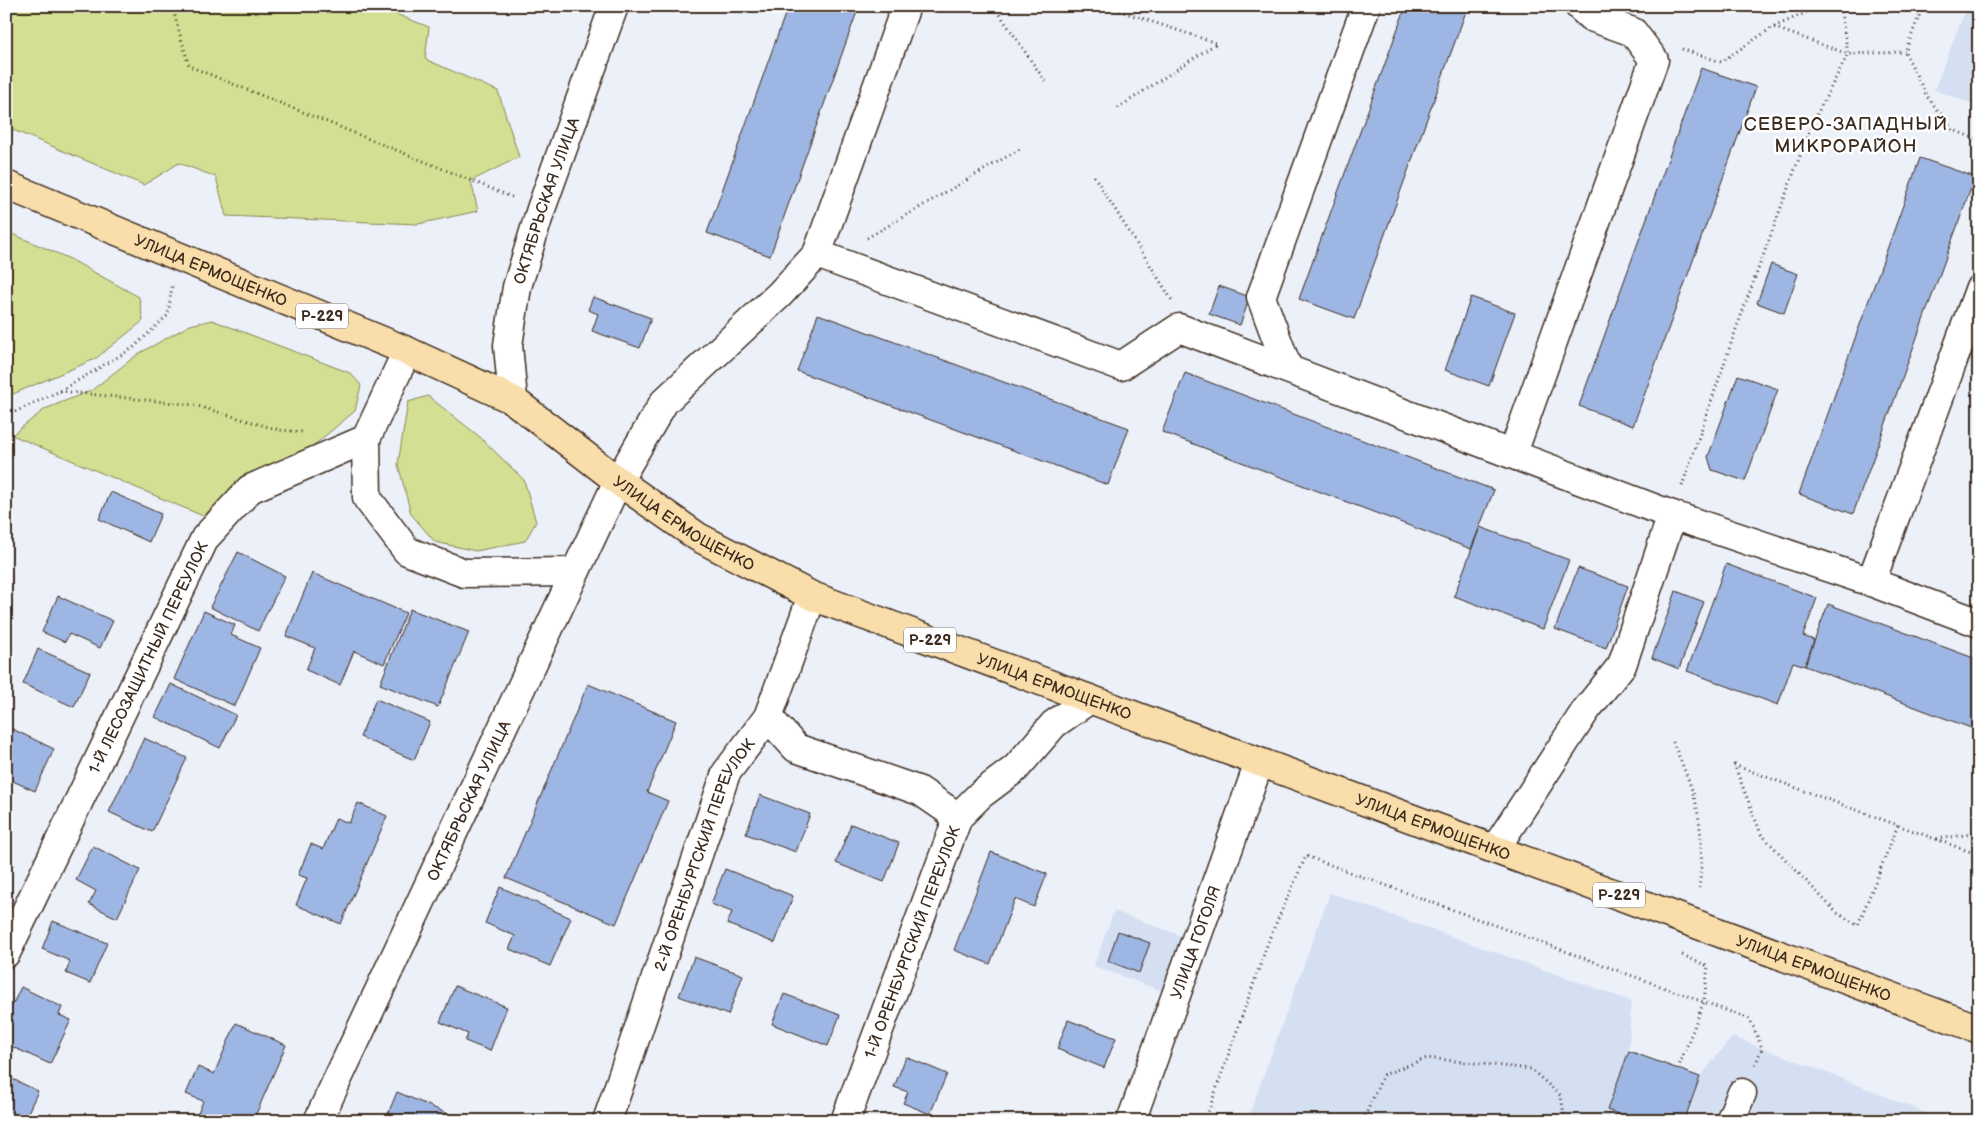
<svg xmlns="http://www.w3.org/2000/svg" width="1985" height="1127" viewBox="0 0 1985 1127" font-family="'Balsamiq Sans',sans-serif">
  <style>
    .built { fill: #d5dff2 }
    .green { fill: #d3df92; stroke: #878458 }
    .building { fill: #9eb6e3; stroke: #3b2a1e }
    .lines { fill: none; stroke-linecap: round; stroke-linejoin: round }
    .minor-casing { stroke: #3b2a1e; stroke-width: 31 }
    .highway-casing { stroke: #3b2a1e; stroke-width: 31 }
    .path { stroke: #3b2a1e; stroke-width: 3; stroke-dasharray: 1 4; stroke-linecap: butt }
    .minor { stroke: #fff; stroke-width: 28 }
    .highway { stroke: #f9deab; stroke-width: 28 }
    .labels { text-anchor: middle; stroke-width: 5; stroke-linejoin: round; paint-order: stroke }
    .shield { fill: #fff; stroke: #766a62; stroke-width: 1 }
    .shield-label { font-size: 15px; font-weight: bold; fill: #3b2a1e }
    .street-label { font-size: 16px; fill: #3b2a1e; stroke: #fff }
    .quarter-label { font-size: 19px; letter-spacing: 1px; fill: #3b2a1e; stroke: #fff }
  </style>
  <rect width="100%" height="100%" fill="#ecf0f9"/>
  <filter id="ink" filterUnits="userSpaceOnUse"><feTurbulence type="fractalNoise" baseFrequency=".02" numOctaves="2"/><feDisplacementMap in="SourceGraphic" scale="10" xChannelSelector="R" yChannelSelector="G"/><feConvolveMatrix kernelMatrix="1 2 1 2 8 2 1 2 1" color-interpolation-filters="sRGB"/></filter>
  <g filter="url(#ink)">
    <g class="built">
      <path d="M1967 6H1979V106L1934 90Z"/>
      <path d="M1330 893 1631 1001 1629 1051 1607 1109 1638 1121H1247Z"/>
      <path d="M1114 911 1182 936 1162 991 1094 966Z"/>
      <path d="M1732 1037 1808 1065 1946 1121H1684L1700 1077Z"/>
    </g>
    <g class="green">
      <path d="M6 6H375L429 27 425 59 498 91 519 157 471 181 478 211 418 224 226 216 216 177 179 163 144 185 6 127Z"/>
      <path d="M6 231 70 259 139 297 143 321 95 359 6 397Z"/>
      <path d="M212 320 350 373 361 385 355 411 313 446 244 480 203 516 12 435 45 409 92 390 138 354 190 325Z"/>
      <path d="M428 396 480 437 524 480 536 522 525 541 476 551 435 542 411 514 398 464 408 402Z"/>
    </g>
    <g class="building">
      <path d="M788 6H859L770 256 707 233Z"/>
      <path d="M1406 6H1468L1354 319 1299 299Z"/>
      <path d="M1701 68 1756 87 1633 426 1579 406Z"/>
      <path d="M1920 158 1975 177 1853 514 1799 494Z"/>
      <path d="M1771 264 1798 274 1784 313 1757 303Z"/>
      <path d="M1219 286 1250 297 1240 325 1209 314Z"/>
      <path d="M593 297 651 318 640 348 592 331 598 314 588 310Z"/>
      <path d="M1471 297 1515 313 1489 386 1445 370Z"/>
      <path d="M818 314 1129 428 1108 485 797 371Z"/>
      <path d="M1185 373 1494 490 1471 549 1162 432Z"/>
      <path d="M1738 375 1778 389 1745 481 1712 470 1708 457Z"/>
      <path d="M111 492 161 514 149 542 99 519Z"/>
      <path d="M1480 527 1569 560 1543 629 1454 596Z"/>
      <path d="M238 552 285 576 258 631 210 607Z"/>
      <path d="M1726 564 1817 598 1803 636 1814 640 1805 666 1793 662 1778 705 1687 671Z"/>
      <path d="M1578 568 1628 586 1606 648 1555 629Z"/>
      <path d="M312 573 406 613 384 664 354 651 340 685 306 670 315 648 286 636Z"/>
      <path d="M1676 591 1704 602 1679 669 1652 658Z"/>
      <path d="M58 596 113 621 100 648 69 634 65 642 42 632Z"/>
      <path d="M1828 604 1979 660V731L1805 666Z"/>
      <path d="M410 609 469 632 438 707 380 684Z"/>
      <path d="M204 611 235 625 231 635 260 648 235 706 174 679Z"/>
      <path d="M38 649 90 672 74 707 23 684Z"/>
      <path d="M171 684 236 715 220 748 155 717Z"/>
      <path d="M588 684 676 721 647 792 668 801 616 924 506 878Z"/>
      <path d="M376 699 430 722 414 760 360 737Z"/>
      <path d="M6 726 54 749 35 791 6 778Z"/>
      <path d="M144 738 187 758 152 832 109 812Z"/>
      <path d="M760 795 810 814 796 852 746 834Z"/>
      <path d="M358 803 387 816 341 924 296 905 307 878 298 875 311 844 323 849 336 818 349 823Z"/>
      <path d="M851 824 899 843 884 882 836 863Z"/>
      <path d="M93 846 140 870 117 918 89 904 96 891 76 880Z"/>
      <path d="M991 852 1047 874 1034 907 1015 899 990 964 954 950Z"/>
      <path d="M725 869 793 896 775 943 727 924 732 912 711 904Z"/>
      <path d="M500 887 571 918 550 966 509 949 515 936 485 923Z"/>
      <path d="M53 921 107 943 90 983 66 973 70 961 42 949Z"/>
      <path d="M1118 931 1150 943 1139 973 1108 961Z"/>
      <path d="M694 957 743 975 728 1015 679 996Z"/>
      <path d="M455 986 507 1007 490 1051 465 1041 468 1034 440 1022Z"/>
      <path d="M21 987 62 1007 59 1015 71 1020 50 1064 6 1044V1018Z"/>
      <path d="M784 994 840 1015 828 1046 772 1024Z"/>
      <path d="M1068 1020 1116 1038 1104 1068 1057 1049Z"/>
      <path d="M236 1023 286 1045 253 1121H195L203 1101 186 1094 198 1067 214 1074Z"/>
      <path d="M1629 1051 1700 1077 1684 1121H1638L1607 1110Z"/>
      <path d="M906 1057 947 1074 930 1114 903 1103 908 1092 894 1087Z"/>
      <path d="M6 1076 38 1091 24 1121H6Z"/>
      <path d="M397 1092 453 1116 451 1121H385Z"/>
    </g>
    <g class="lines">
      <defs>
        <g id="minor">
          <path d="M906 6 817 254 1121 366 1179 328 1672 515 1871 582 1979 623"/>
          <path d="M407 351 366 439 367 498 407 551 464 573 575 572"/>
          <path d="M1288 369 1261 297 1366 6"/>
          <path id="s1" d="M513 400 508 345 517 287 541 209 614 6"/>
          <path d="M1513 453 1654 60 1633 32 1591 17 1579 6"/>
          <path d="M1871 582 1979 290"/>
          <path d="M768 717 796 748 920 791 958 817"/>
          <path d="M1495 849 1586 710 1622 665 1672 515"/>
          <path id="s2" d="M6 953 205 538 250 489 366 439"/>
          <path id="s3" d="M318 1121 618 481 664 402 780 294 817 254"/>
          <path id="s4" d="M607 1121 726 773 768 717 812 596"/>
          <path id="s5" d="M845 1121 958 817 980 795 1016 768 1054 724 1090 699"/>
          <path id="s6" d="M1131 1121 1259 763"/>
          <path d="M1730 1121 1742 1093"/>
        </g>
        <g id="highway">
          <path id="s7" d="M6 185 407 351 513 400 618 481 698 537 812 596 1979 1029"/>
        </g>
      </defs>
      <use href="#minor" class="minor-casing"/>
      <use href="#highway" class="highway-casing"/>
      <g class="path">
        <path d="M172 6 189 66 512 197"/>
        <path d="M994 6 1045 81"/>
        <path d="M1105 6 1216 43"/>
        <path d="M1923 6 1905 52 1926 95 1953 130 1979 140"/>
        <path d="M1774 27 1820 6"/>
        <path d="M1682 49 1721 62 1773 27 1848 54 1840 6"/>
        <path d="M1118 108 1217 43"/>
        <path d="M1094 176 1172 300"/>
        <path d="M867 238 1020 149"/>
        <path d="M60 391 194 405 279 430 303 432"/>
        <path d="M6 416 60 391 133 348 168 315 172 286"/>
        <path d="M1682 486 1735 332 1811 126 1848 54 1905 52"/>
        <path d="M1673 742C1681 762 1691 783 1696 804 1702 831 1703 861 1699 888"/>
        <path d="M1734 764 1761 834 1837 913 1858 925 1898 825"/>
        <path d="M1734 765 1979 855"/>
        <path d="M1937 839 1979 833"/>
        <path d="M1678 1069 1704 1001 1708 966 1680 954"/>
        <path d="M1205 1121 1270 937 1306 856 1750 1019 1762 1048 1755 1065"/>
        <path d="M1363 1121 1383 1075 1427 1058 1531 1069 1561 1096 1565 1121"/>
      </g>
      <use href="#minor" class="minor"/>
      <use href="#highway" class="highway"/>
    </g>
  </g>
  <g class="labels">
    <g class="shield">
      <rect x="296" y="303.5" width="52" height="25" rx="4"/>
      <rect x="904" y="627.5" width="52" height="25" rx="4"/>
      <rect x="1593" y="882.5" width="52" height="25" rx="4"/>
    </g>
    <g class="shield-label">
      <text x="322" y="321">Р-229</text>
      <text x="930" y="645">Р-229</text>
      <text x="1619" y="900">Р-229</text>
    </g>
    <g class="street-label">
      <text dy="6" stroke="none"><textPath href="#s1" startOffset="205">ОКТЯБРЬСКАЯ УЛИЦА</textPath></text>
      <text dy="6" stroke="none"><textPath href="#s7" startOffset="222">УЛИЦА ЕРМОЩЕНКО</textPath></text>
      <text dy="6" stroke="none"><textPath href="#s7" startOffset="762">УЛИЦА ЕРМОЩЕНКО</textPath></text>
      <text dy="6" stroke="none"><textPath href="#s2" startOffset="328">1-Й ЛЕСОЗАЩИТНЫЙ ПЕРЕУЛОК</textPath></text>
      <text dy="6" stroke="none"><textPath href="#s7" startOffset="1168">УЛИЦА ЕРМОЩЕНКО</textPath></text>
      <text dy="6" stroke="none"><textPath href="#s3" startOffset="354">ОКТЯБРЬСКАЯ УЛИЦА</textPath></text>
      <text dy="6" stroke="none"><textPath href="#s7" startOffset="1572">УЛИЦА ЕРМОЩЕНКО</textPath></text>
      <text dy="6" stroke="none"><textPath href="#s4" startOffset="284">2-Й ОРЕНБУРГСКИЙ ПЕРЕУЛОК</textPath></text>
      <text dy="6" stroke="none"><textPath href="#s5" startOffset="191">1-Й ОРЕНБУРГСКИЙ ПЕРЕУЛОК</textPath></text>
      <text dy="6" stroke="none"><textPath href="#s6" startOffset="190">УЛИЦА ГОГОЛЯ</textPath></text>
      <text dy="6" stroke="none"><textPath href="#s7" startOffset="1978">УЛИЦА ЕРМОЩЕНКО</textPath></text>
    </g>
    <g class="quarter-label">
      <text x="1846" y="130">СЕВЕРО-ЗАПАДНЫЙ<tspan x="1846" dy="22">МИКРОРАЙОН</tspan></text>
    </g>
  </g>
  <rect width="1985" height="1127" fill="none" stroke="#fff" stroke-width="25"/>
  <rect x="12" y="12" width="1960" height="1102" fill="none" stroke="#3b2a1e" stroke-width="2" filter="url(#ink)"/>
</svg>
